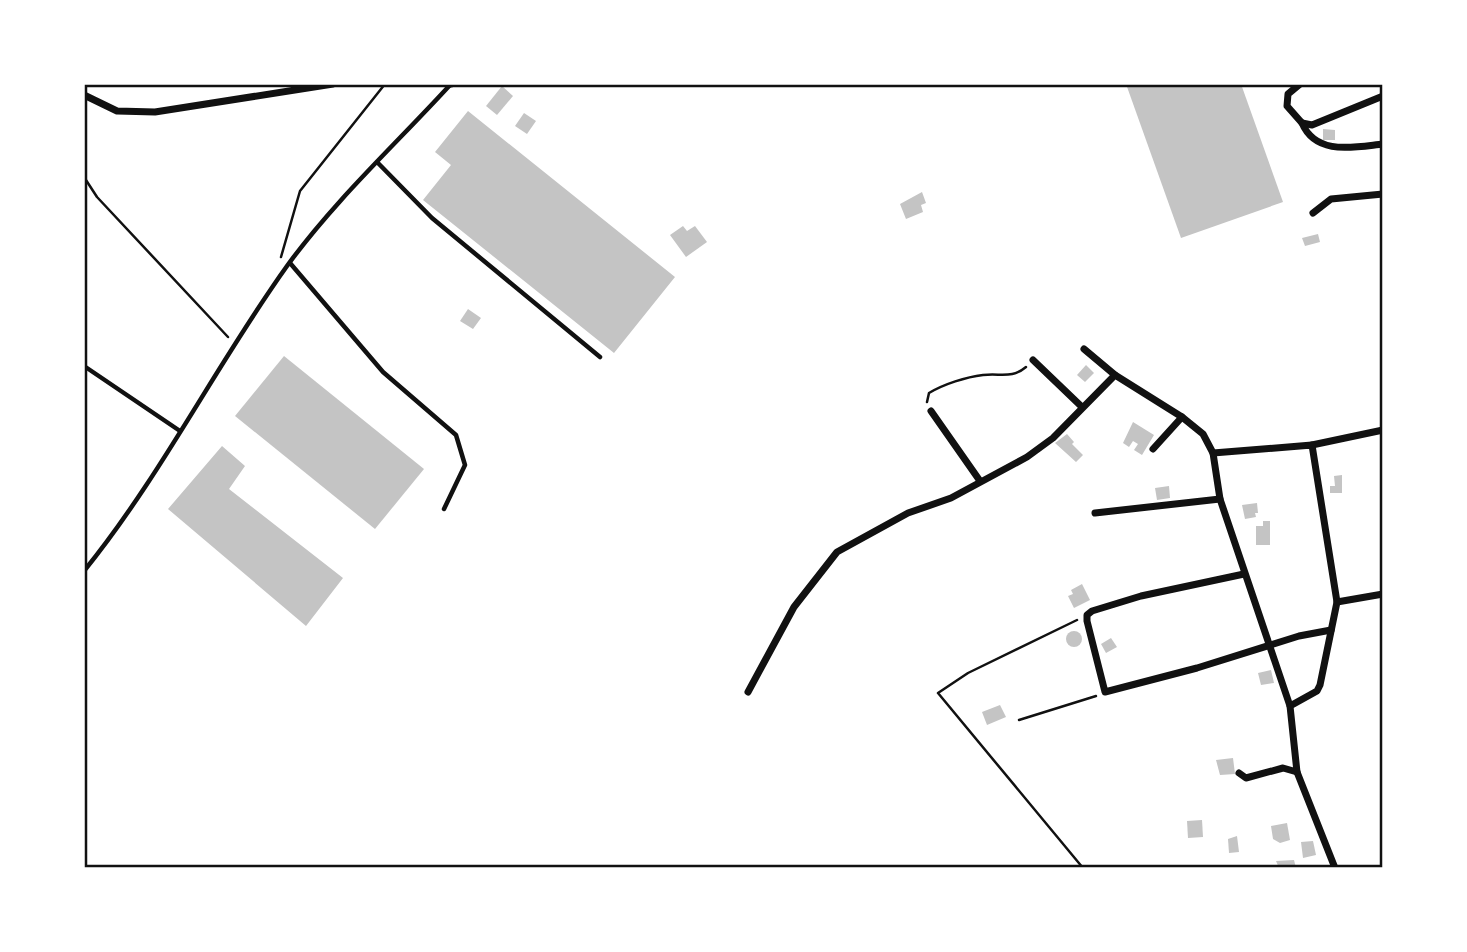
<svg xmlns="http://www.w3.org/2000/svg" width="1467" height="952" viewBox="0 0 1467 952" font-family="Inter,sans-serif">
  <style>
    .building { fill: #c4c4c4 }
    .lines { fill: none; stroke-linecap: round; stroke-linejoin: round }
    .path { stroke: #111; stroke-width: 2.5 }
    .service { stroke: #111; stroke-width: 4.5 }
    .minor { stroke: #111; stroke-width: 7 }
    .neatline { fill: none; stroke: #111; stroke-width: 2.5 }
  </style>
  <rect width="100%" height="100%" fill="#fff"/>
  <g class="building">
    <path d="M1126 84H1241L1283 202 1181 238Z"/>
    <path d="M502 86 513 96 497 115 486 106Z"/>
    <path d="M468 111 675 277 614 353 423 200 451 165 435 152Z"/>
    <path d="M524 113 536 121 527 134 515 126Z"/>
    <path d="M1323 129 1335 130V140H1323Z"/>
    <path d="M922 192 926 203 921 205 923 212 906 219 900 204Z"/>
    <path d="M683 226 687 231 695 226 707 242 686 257 670 235Z"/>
    <path d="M1318 234 1320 242 1305 246 1302 238Z"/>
    <path d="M468 309 481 318 473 329 460 321Z"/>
    <path d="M284 356 424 469 375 529 235 416Z"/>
    <path d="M1086 365 1094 373 1085 382 1077 375Z"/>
    <path d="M1133 422 1154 435 1142 455 1134 450 1138 444 1133 441 1129 447 1123 443Z"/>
    <path d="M1067 434 1074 442 1072 444 1083 455 1076 462 1055 443Z"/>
    <path d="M222 446 245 466 229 489 343 578 306 626 168 509Z"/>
    <path d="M1342 475V493H1330V486H1335L1334 476Z"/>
    <path d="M1169 486 1170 498 1157 500 1155 488Z"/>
    <path d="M1257 503 1258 513H1255L1256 517 1245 519 1242 505Z"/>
    <path d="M1263 521H1270V545H1256V526H1263Z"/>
    <path d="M1082 584 1090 600 1074 608 1068 596 1073 594 1071 590Z"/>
    <circle cx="1074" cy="639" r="8"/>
    <path d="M1111 638 1117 647 1106 653 1101 644Z"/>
    <path d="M1271 670 1274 683 1261 685 1258 673Z"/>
    <path d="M1000 705 1006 717 987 725 982 712Z"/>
    <path d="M1233 758 1235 774 1220 775 1216 760Z"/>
    <path d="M1202 820 1203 837 1188 838 1187 821Z"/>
    <path d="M1287 823 1290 840 1280 843 1273 839 1271 826Z"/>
    <path d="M1237 836 1239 852 1229 853 1228 839Z"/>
    <path d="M1313 841 1316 855 1303 858 1301 842Z"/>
    <path d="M1294 860 1296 868H1279L1276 861Z"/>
  </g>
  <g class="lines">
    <g class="path">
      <path d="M84 177 97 197 228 337"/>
      <path d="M281 257 300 191 385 84"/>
      <path d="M927 402 929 393C944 384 966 377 983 375 1001 373 1012 379 1026 367"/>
      <path d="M1077 620 968 673 938 693 1083 868"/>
      <path d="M1019 720 1096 696"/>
    </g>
    <g class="service">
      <path d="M378 163 432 218 600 357"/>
      <path d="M290 263 383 372 456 435 465 465 444 509"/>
      <path d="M84 366 180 431"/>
      <path d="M84 571C161 476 216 365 287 266 334 201 396 144 450 85"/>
    </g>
    <g class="minor">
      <path d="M448 84H451"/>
      <path d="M1300 84 1288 94 1287 106 1302 123 1312 125 1383 96"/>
      <path d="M84 95 117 111 155 112 333 84"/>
      <path d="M1302 123C1316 156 1354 147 1383 144"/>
      <path d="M1313 213 1331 199 1383 194"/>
      <path d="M1084 349 1115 375"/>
      <path d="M1033 360 1082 407"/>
      <path d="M931 411 980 481"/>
      <path d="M1312 445 1383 430"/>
      <path d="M1153 449 1182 417"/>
      <path d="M1213 453 1312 445 1337 602 1320 685 1317 691 1290 706 1297 772 1335 868"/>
      <path d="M1095 513 1220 499"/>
      <path d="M1244 574 1141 596 1092 611 1087 615V621L1105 692 1197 668 1299 636 1331 630"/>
      <path d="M1337 602 1383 594"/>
      <path d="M748 692 794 607 837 552 908 513 951 498 1027 457 1053 438 1115 375 1182 417 1203 434 1213 453 1220 499 1290 706"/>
      <path d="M1239 773 1246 778 1283 768 1297 772"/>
    </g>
  </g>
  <rect width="1467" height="952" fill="none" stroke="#ffffff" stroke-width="172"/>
  <rect x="86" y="86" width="1295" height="780" class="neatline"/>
</svg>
